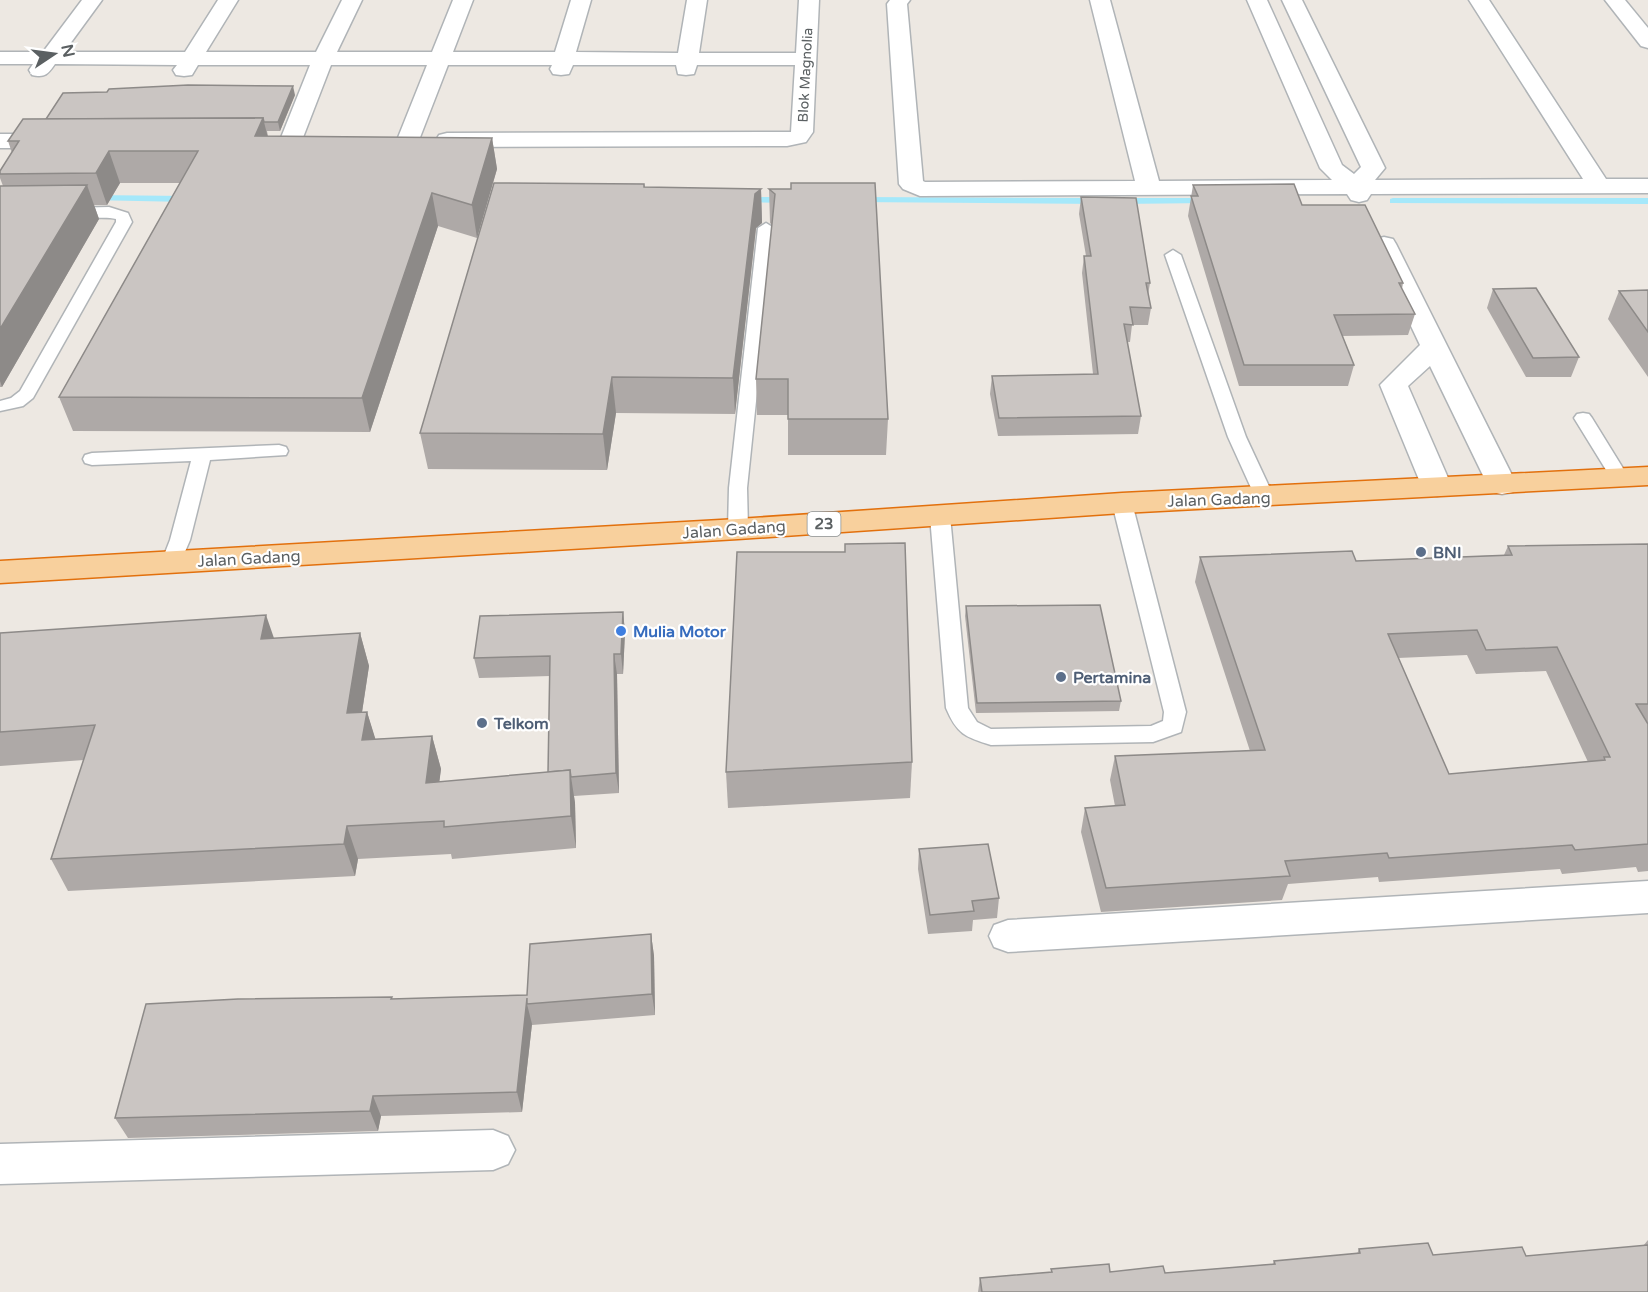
<svg xmlns="http://www.w3.org/2000/svg" width="1648" height="1292" viewBox="0 0 1648 1292" font-family="'Varela Round',sans-serif">
  <style>
    .lines { fill: none; stroke-linecap: round; stroke-linejoin: round }
    .stream { fill: #a5e8fa; fill-rule: evenodd }
    .service-casing { stroke: #b0b4b7; stroke-width: 3 }
    .minor-casing { stroke: #b0b4b7; stroke-width: 3 }
    .trunk-casing { stroke: #e2700d; stroke-width: 3 }
    .service { fill: #fff; fill-rule: evenodd }
    .minor { fill: #fff; fill-rule: evenodd }
    .trunk { fill: #f8d09d; fill-rule: evenodd }
    .wall { fill: #aea9a7; fill-rule: evenodd }
    .shaded-wall { fill: #8d8a88 }
    .building { fill: #cac5c2; stroke: #8d8a88; stroke-width: 1.5; fill-rule: evenodd }
    .service-dot { fill: #5c6f8a; stroke: #fff; stroke-width: 2 }
    .shop-dot { fill: #3f7fe0; stroke: #fff; stroke-width: 2 }
    .labels { text-anchor: middle; stroke-width: 4.5; stroke-linejoin: round; paint-order: stroke }
    .far-street-label { font-size: 14px; fill: #5b6062; stroke: #fff }
    .shield { fill: #fff; stroke: #8c9091; stroke-width: 1.5 }
    .shield-label { font-size: 15px; font-weight: bold; fill: #5b6062 }
    .street-label { font-size: 16px; fill: #5b6062; stroke: #fff }
    .service-label { font-size: 16px; font-weight: bold; fill: #4e5e75; stroke: #fff; text-anchor: start }
    .shop-label { font-size: 16px; font-weight: bold; fill: #366cbe; stroke: #fff; text-anchor: start }
  </style>
  <rect width="100%" height="100%" fill="#ede8e2"/>
  <g class="lines">
    <g class="stream">
      <path d="M92 195 187 196 192 199 187 202 89 200V196Z"/>
      <path d="M743 197H787L792 200 787 203 740 202 738 200Z"/>
      <path d="M857 197 1099 198 1104 201 1099 204 854 202 852 200Z"/>
      <path d="M1207 198 1210 199V203L1118 204 1113 201 1118 198Z"/>
      <path d="M1393 198H1648V204L1390 203V199Z"/>
    </g>
    <defs>
      <g id="service">
        <path d="M109 207 128 213 132 222 33 398 23 406 0 411V401L11 398 20 391 116 222V219C101 215 68 223 59 213L67 208Z"/>
        <path d="M766 223 774 228 747 488 748 529 745 534 738 535 731 534 728 529 729 488 758 228Z"/>
        <path d="M1173 250 1181 255 1246 437 1274 497 1271 501H1257L1228 437 1165 255Z"/>
        <path d="M1583 413 1589 414 1592 418 1629 478 1627 482H1613L1611 478 1574 418 1577 414Z"/>
        <path d="M279 445 286 447 288 451 286 455 210 460 190 540 178 568 171 570 164 568 161 563 170 540 191 461 92 465 85 463 83 459 85 455 92 453Z"/>
        <path d="M1122 497 1129 499 1132 503 1186 712 1181 732 1153 742 991 745C965 737 957 734 946 708L930 516 933 512 940 510 947 512 950 516 968 708 977 722 991 729 1151 726 1163 721 1164 712 1112 503 1115 499Z"/>
      </g>
      <g id="minor">
        <path d="M82 0H102L64 52H185L218 0H238L206 52H316L342 0H362L337 52H432L453 0H473L453 52H555L571 0H591L576 52 678 53 687 0H707L699 53H796L799 0H819L813 132 806 142 787 146 447 147 439 145 436 140 439 135 447 133 791 132 795 65H697L694 74 686 75 678 74 676 65H573L569 74 561 75 553 74 550 69 552 65H448L419 140 416 145 408 147 400 145 397 140 427 65H331L302 140 299 145 291 147 283 145 280 140 310 65H198L192 75 184 76 176 75 173 70 177 65 55 64C48 74 45 78 32 75L29 70 33 64H0V52H43Z"/>
        <path d="M890 0H910L907 4 923 181 925 182 1135 181 1090 0H1110L1159 181 1332 180 1320 168 1247 0H1267L1342 165 1354 174 1361 167 1282 0H1302L1385 168 1375 180 1583 179 1469 0H1489L1606 179H1648V193L1371 194 1367 200 1359 202 1351 200 1347 194 920 196 903 189 899 184 887 4Z"/>
        <path d="M1605 0H1625L1648 28V48L1641 46Z"/>
        <path d="M0 134H53L61 136 64 141 61 146 53 148H0Z"/>
        <path d="M1384 237 1393 239 1396 244 1517 485 1513 492 1502 494 1491 492 1430 366 1408 386 1452 487 1448 494 1437 496 1426 494 1422 487 1380 385 1420 345 1372 244 1375 239Z"/>
        <path d="M1648 881V913L1008 952 994 947 989 936 994 925 1008 920Z"/>
        <path d="M493 1130 508 1136 515 1150 508 1164 493 1170 0 1184V1144Z"/>
      </g>
      <path id="trunk" d="M1648 467V485L1122 513 738 539 0 583V561L738 519 1122 493Z"/>
    </defs>
    <use href="#service" class="service-casing"/>
    <use href="#minor" class="minor-casing"/>
    <use href="#trunk" class="trunk-casing"/>
    <use href="#service" class="service"/>
    <use href="#minor" class="minor"/>
    <use href="#trunk" class="trunk"/>
  </g>
  <g class="wall">
    <path d="M295 95 280 131H267L268 136 492 138 497 169 477 238 438 226 370 432 73 431 59 397 180 183H120L107 205H94L99 219 2 387H0V186H3L0 178V171L12 153 8 141 46 119Z"/>
    <path d="M644 184 645 187 761 189 762 223 756 228 735 414 616 413 607 470 428 469 420 433Z"/>
    <path d="M1193 185 1302 205 1403 283 1402 289 1415 314 1408 335 1342 336 1354 365 1348 386H1239L1188 216Z"/>
    <path d="M769 189H791L888 419 886 455H788V415H757L756 379 772 225 770 223Z"/>
    <path d="M1081 197 1150 283 1148 295 1151 308 1148 325H1132L1130 342H1127L1141 416 1138 434 998 436 990 394 992 376 1093 374 1082 273 1084 256H1086L1079 214Z"/>
    <path d="M1493 289 1579 357 1571 377H1526L1487 308Z"/>
    <path d="M1648 290V377L1608 319 1619 291Z"/>
    <path d="M1648 544V871L1638 872 1636 867 1562 874 1560 869 1379 882 1378 877 1288 884 1282 900 1101 912 1081 832 1085 808 1115 806 1110 780 1115 756 1250 751 1195 582 1200 557 1356 561 1504 555 1508 546ZM1467 655 1476 674 1546 671 1588 762 1449 774 1398 658Z"/>
    <path d="M966 606 1121 701 1119 711 976 713 965 616Z"/>
    <path d="M623 612 625 632 623 674H617L619 793 574 796 575 803 576 848 452 859 451 854 358 859 355 876 68 891 51 859 84 760 0 766V633L274 639 360 633 369 666 362 712H367L375 739 432 736 441 769 439 782 548 772 550 676 479 678 474 658Z"/>
    <path d="M912 762 910 798 728 808 726 772Z"/>
    <path d="M919 849 999 898 997 918 973 920 972 931 928 934 918 869Z"/>
    <path d="M651 934 654 956 655 1015 532 1025V1024L522 1112 381 1116 378 1131 128 1138 115 1118 392 999 527 995Z"/>
    <path d="M1648 1240V1292L1051 1272V1269L1165 1273 1273 1264 1274 1261 1357 1254 1359 1249 1433 1255 1526 1256 1643 1246Z"/>
    <path d="M980 1278 982 1292H978Z"/>
  </g>
  <g class="shaded-wall">
    <path d="M293 86 295 95 280 131 278 122Z"/>
    <path d="M263 118 271 150 255 136Z"/>
    <path d="M492 138 497 169 477 238 472 205Z"/>
    <path d="M109 151 120 183 107 205 96 173Z"/>
    <path d="M87 185 99 219 2 387 0 381V329Z"/>
    <path d="M761 189 762 223 756 228 735 414 733 378 755 194Z"/>
    <path d="M432 193 438 226 370 432 362 398Z"/>
    <path d="M612 377 616 413 607 470 603 434Z"/>
    <path d="M623 612 625 632 623 674 621 654Z"/>
    <path d="M266 615 277 647 261 639Z"/>
    <path d="M360 633 369 666 357 745 347 713Z"/>
    <path d="M614 654 617 674 619 793 616 773Z"/>
    <path d="M367 712 377 744 362 740Z"/>
    <path d="M432 736 441 769 435 816 426 783Z"/>
    <path d="M570 770 575 803 576 848 571 816Z"/>
    <path d="M347 826 358 859 355 876 344 844Z"/>
    <path d="M651 934 654 956 655 1015 652 994Z"/>
    <path d="M527 998V1004L532 1024 522 1112 517 1092Z"/>
    <path d="M373 1096 381 1116 378 1131 370 1111Z"/>
  </g>
  <g class="building">
    <path d="M188 85 293 86 278 122H264L263 118 46 119 63 93 107 92 109 89Z"/>
    <path d="M263 118 255 136 492 138 472 205 432 193 362 398 59 397 198 151H109L96 173 0 174V171L19 141H8L23 119Z"/>
    <path d="M494 183 644 184V187L761 189 755 194 733 378 612 377 603 434 420 433Z"/>
    <path d="M791 183H875L888 419H788V379H756L775 194 769 189H791Z"/>
    <path d="M1294 184 1302 205H1365L1403 283H1399L1415 314 1334 315 1354 365H1244L1191 196H1198L1193 185Z"/>
    <path d="M87 185 0 329V186Z"/>
    <path d="M1081 197 1136 198 1150 283H1146L1151 308 1130 307 1133 325 1124 324 1141 416 999 418 992 376 1098 374 1084 256H1091Z"/>
    <path d="M1536 288 1579 357 1533 358 1493 289Z"/>
    <path d="M1648 290V332L1619 291Z"/>
    <path d="M905 543 912 762 726 772 737 552H845V544Z"/>
    <path d="M1648 544V704H1636L1648 724V844L1575 850 1572 845 1389 858 1387 853 1285 861 1290 876 1106 888 1085 808 1125 805 1115 756 1265 750 1200 557 1352 551 1356 561 1512 555 1508 546ZM1477 630 1486 650 1557 647 1610 757H1604L1605 760 1449 774 1388 634Z"/>
    <path d="M1100 605 1121 701 977 703 966 606Z"/>
    <path d="M623 612 621 654H614L616 773 571 777 570 770 548 772 550 656 474 658 480 616Z"/>
    <path d="M266 615 261 639 360 633 347 713 367 712 362 740 432 736 426 783 570 770 571 816 444 827V821L347 826 344 844 51 859 95 725 0 732V633Z"/>
    <path d="M988 844 999 898 972 901 974 911 930 915 919 849Z"/>
    <path d="M651 934 652 994 527 1004V998L517 1092 373 1096 370 1111 115 1118 146 1004 238 999 392 997 391 999 527 995 530 944Z"/>
    <path d="M1428 1243 1433 1255 1522 1247 1526 1256 1648 1245V1292H982L980 1278 1052 1272 1051 1269 1109 1264 1110 1272 1163 1266 1165 1273 1275 1264 1274 1261 1360 1253 1359 1249Z"/>
  </g>
  <g class="service-dot">
    <circle cx="1421" cy="552" r="6"/>
    <circle cx="1061" cy="677" r="6"/>
    <circle cx="482" cy="723" r="6"/>
  </g>
  <circle class="shop-dot" cx="621" cy="631" r="6"/>
  <g class="labels">
    <g class="far-street-label">
      <text transform="translate(805 75) rotate(-87)" y="5">Blok Magnolia</text>
    </g>
    <rect class="shield" x="807.5" y="512" width="33" height="24" rx="4.5"/>
    <g class="shield-label">
      <text x="824" y="529">23</text>
    </g>
    <g class="street-label">
      <text transform="translate(1219 499) rotate(-2)" y="6">Jalan Gadang</text>
      <text transform="translate(734 529) rotate(-4)" y="6">Jalan Gadang</text>
      <text transform="translate(249 558) rotate(-3)" y="6">Jalan Gadang</text>
    </g>
    <g class="service-label">
      <text x="1433" y="558">BNI</text>
      <text x="1073" y="683">Pertamina</text>
      <text x="494" y="729">Telkom</text>
    </g>
    <g class="shop-label">
      <text x="633" y="637">Mulia Motor</text>
    </g>
  </g>
  <g transform="translate(54 54) rotate(77)" stroke="#ffffff" stroke-width="4.5" paint-order="stroke">
  <path d="M0-4.5L10 22L0 15L-10 22Z" fill="#5b6062"/>
  <text y="-9" font-size="16" font-weight="bold" text-anchor="middle" fill="#5b6062">N</text>
  </g>
</svg>
